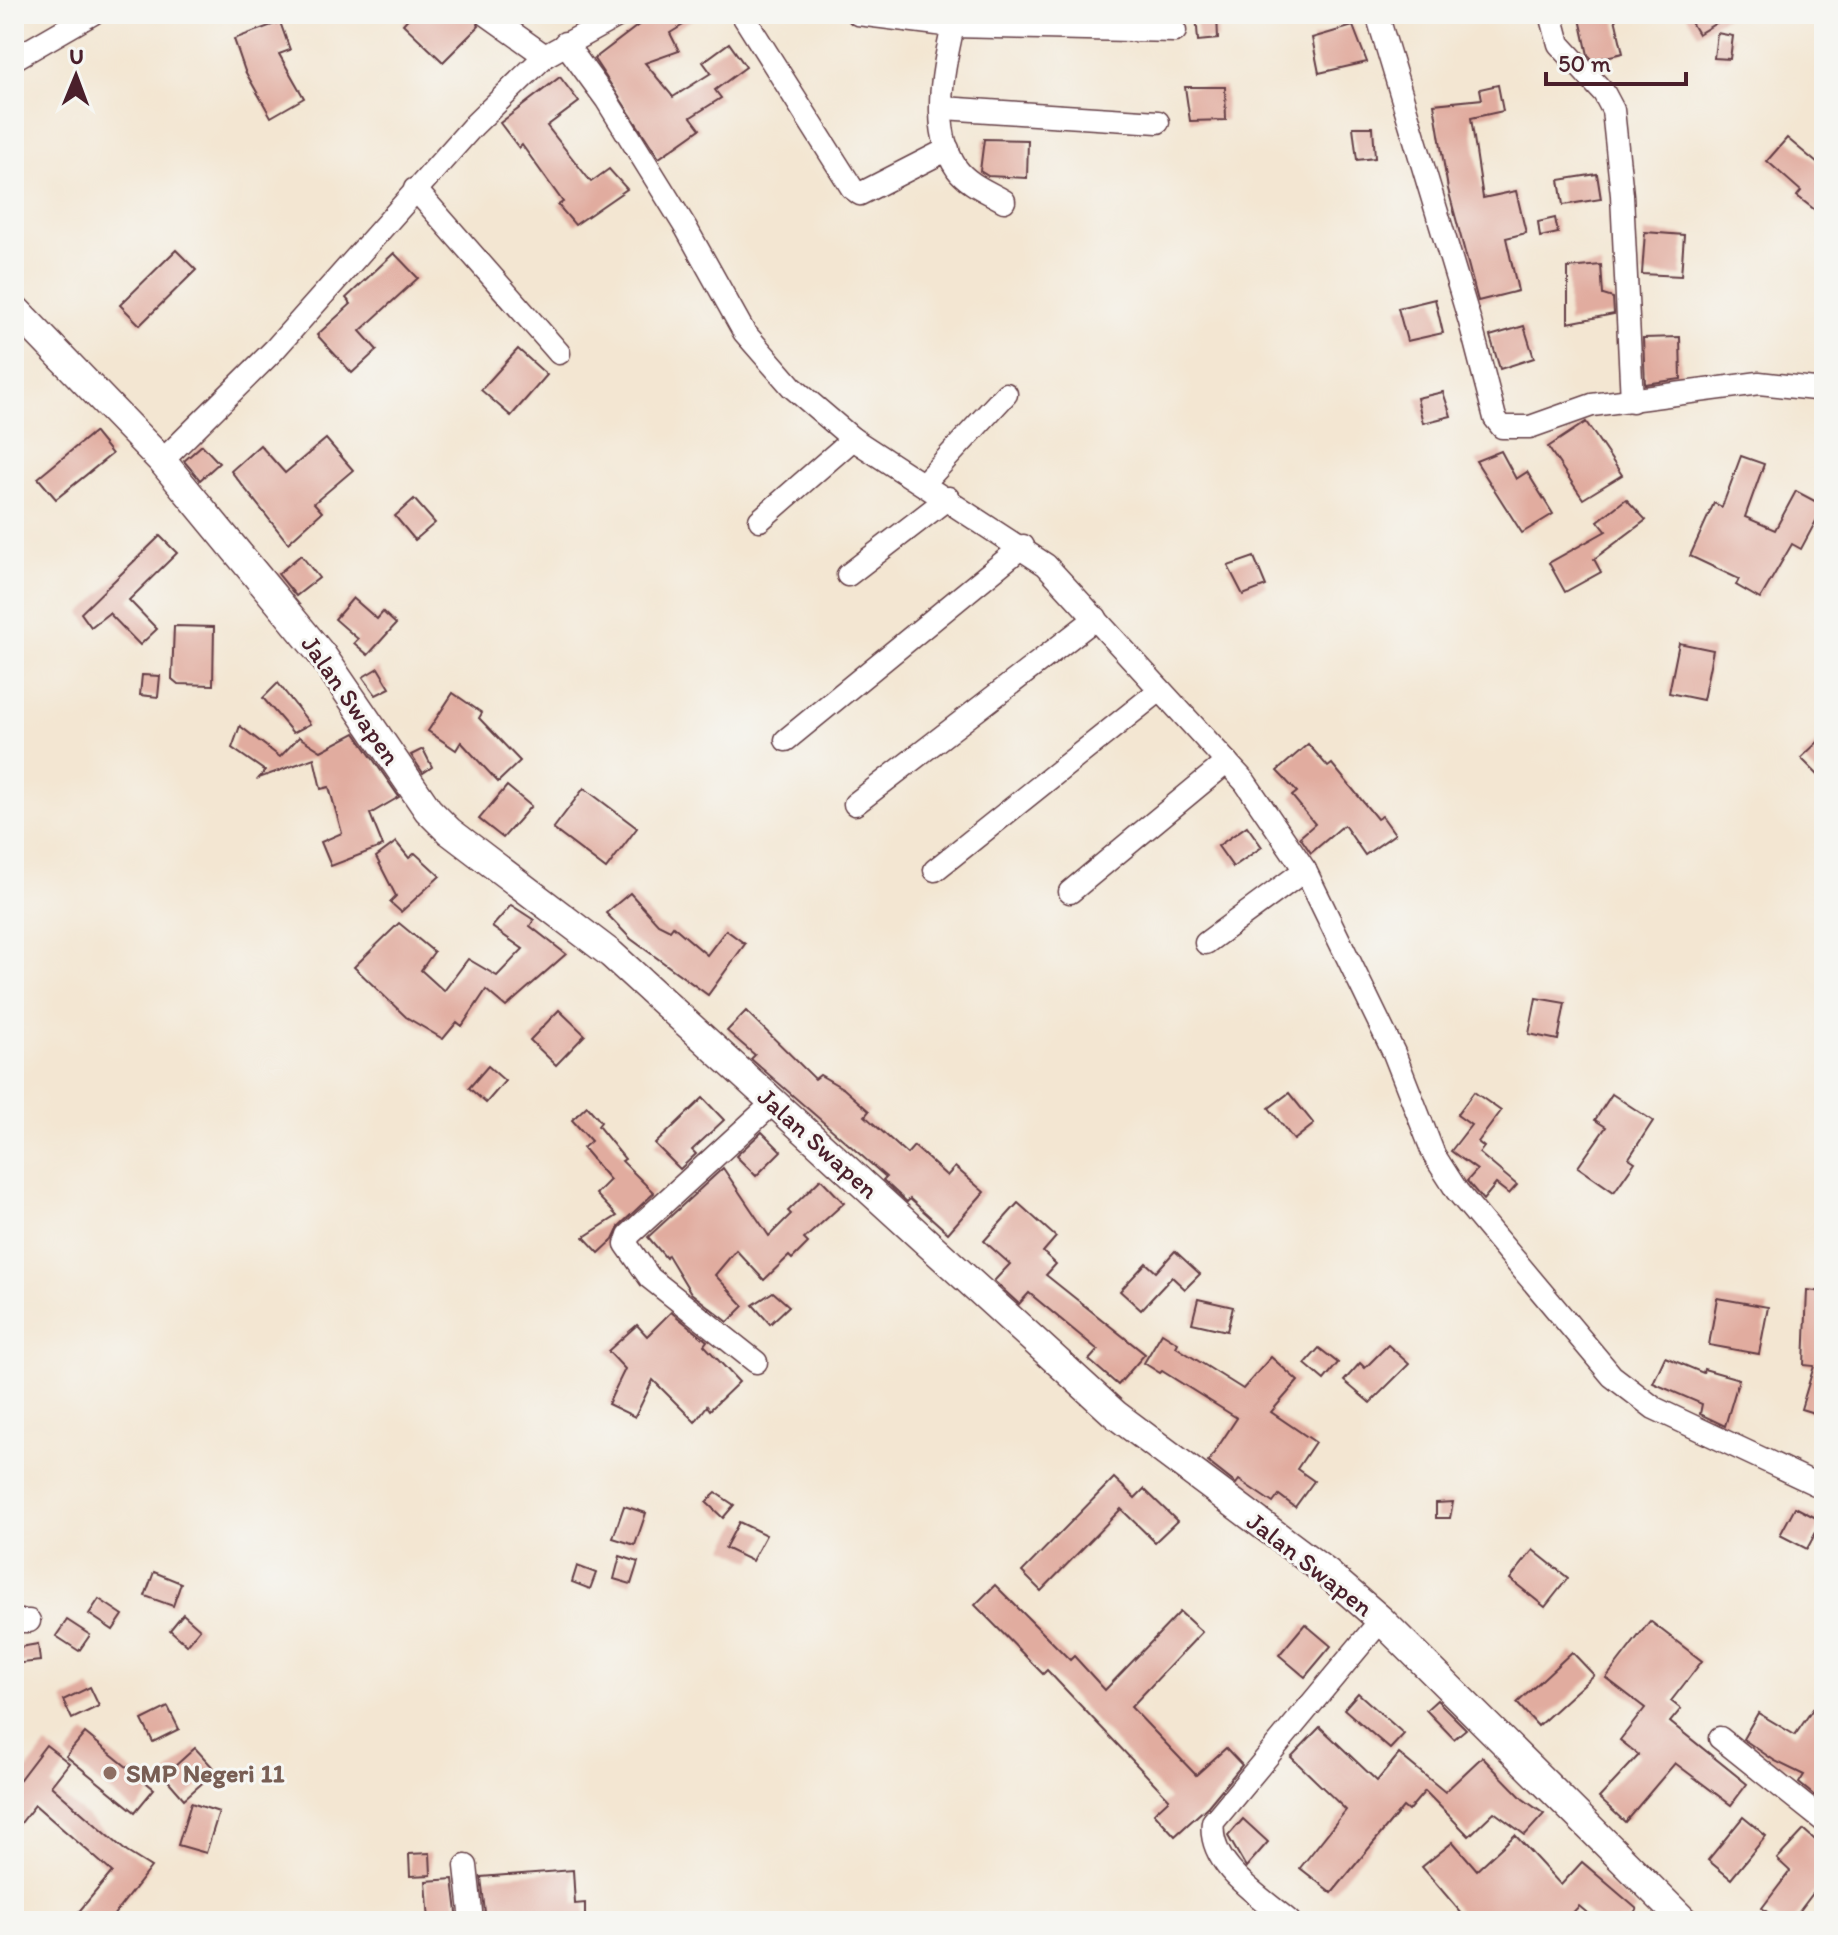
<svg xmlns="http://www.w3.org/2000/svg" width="1838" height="1935" viewBox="0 0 1838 1935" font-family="Itim,sans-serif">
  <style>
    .building { fill: #e1ac9f }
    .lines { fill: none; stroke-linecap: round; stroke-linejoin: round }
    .minor-casing { stroke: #633d44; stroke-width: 25 }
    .major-casing { stroke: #633d44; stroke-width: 31 }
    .minor { stroke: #fff; stroke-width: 22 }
    .major { stroke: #fff; stroke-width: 28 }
    .education-dot { fill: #8d6e63; stroke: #f6f6f2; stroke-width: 3 }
    .labels { text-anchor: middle; stroke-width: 6; stroke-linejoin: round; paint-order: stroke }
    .street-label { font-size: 26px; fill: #4a1f2b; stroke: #f6f6f2 }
    .education-label { font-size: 26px; font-weight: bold; fill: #785e54; stroke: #f6f6f2; text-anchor: start }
  </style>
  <rect width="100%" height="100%" fill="#f6f6f2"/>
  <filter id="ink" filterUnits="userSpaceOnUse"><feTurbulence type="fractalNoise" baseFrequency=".0125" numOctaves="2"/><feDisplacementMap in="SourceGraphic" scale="16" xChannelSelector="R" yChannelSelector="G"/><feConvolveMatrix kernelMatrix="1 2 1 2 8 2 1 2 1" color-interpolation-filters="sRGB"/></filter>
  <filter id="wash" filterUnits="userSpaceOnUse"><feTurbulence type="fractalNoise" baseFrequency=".006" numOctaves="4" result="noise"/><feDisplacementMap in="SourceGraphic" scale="32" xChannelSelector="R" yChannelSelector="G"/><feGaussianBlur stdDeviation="1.8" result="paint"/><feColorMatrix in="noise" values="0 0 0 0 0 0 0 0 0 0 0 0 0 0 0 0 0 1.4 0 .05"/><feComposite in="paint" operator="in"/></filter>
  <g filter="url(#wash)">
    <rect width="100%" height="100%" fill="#f3e6d2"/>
    <g id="blocks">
      <g class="building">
        <path d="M412 14H472L479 26 443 62 403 24Z"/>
        <path d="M653 14H701L670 33 679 51 645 63 673 97 711 73 703 62 729 43 746 67 715 90 721 98 691 117 700 129 659 158 594 59Z"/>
        <path d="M1196 14H1217L1218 39 1198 41Z"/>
        <path d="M1579 14H1614L1623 53 1593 60 1588 55Z"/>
        <path d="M1686 14H1731L1698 34Z"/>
        <path d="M280 22 290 50 279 54 304 98 271 117 245 71 234 39Z"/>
        <path d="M1353 26 1367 62 1319 73 1312 38Z"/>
        <path d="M1717 33 1733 36 1730 59 1714 58Z"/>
        <path d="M560 77 579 102 547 126 591 182 609 169 627 189 575 225 558 205 563 202 522 145 519 148 500 123Z"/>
        <path d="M1498 85 1503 111 1471 118 1483 198 1516 191 1526 233 1506 238 1518 291 1478 301 1448 189 1434 104 1482 99 1480 89Z"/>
        <path d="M1185 87H1225L1226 120 1190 121Z"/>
        <path d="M1353 127H1373L1375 158 1357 160Z"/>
        <path d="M1787 138 1824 169V217L1797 196 1801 191 1767 161Z"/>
        <path d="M984 139 1028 140 1027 178 988 176 980 171Z"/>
        <path d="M1597 174 1601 199 1563 205 1559 180Z"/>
        <path d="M1555 218 1558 233 1540 237 1538 222Z"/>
        <path d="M1645 232 1684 235 1681 276 1642 274Z"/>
        <path d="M176 250 196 270 140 325 120 305Z"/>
        <path d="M394 253 418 278 360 331 377 350 352 373 317 335 351 304 346 298Z"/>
        <path d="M1601 265 1603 295 1613 298 1614 314 1568 323V268Z"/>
        <path d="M1435 299 1443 333 1407 341 1398 308Z"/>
        <path d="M1524 326 1534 358 1500 369 1490 336Z"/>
        <path d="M1680 337 1681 379 1645 384 1643 338Z"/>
        <path d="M518 349 547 375 511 416 481 390Z"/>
        <path d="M1443 392 1451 416 1423 423 1417 398Z"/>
        <path d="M1586 422 1622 475 1583 499 1548 447Z"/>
        <path d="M94 432 112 454 56 499 38 478Z"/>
        <path d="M326 439 353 470 314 503 322 512 288 543 231 471 260 445 285 473Z"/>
        <path d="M202 445 219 463 200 480 184 461Z"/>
        <path d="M1501 451 1516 479 1527 472 1553 514 1522 533 1476 461Z"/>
        <path d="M1741 456 1764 464 1745 517 1775 530 1796 491 1824 506 1801 549 1792 544 1760 599 1736 585 1739 579 1690 556 1714 503 1722 507Z"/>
        <path d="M414 499 435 523 415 540 395 516Z"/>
        <path d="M1626 499 1646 520 1594 559 1601 572 1565 592 1549 563 1606 531 1598 521Z"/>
        <path d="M160 536 177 553 129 600 157 629 140 645 109 613 91 627 81 613Z"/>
        <path d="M301 555 319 578 296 596 278 574Z"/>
        <path d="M1254 557 1266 586 1243 595 1228 566Z"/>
        <path d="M353 598 377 619 383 612 396 624 368 655 354 643 358 639 335 619Z"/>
        <path d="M174 626 214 627 213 685 178 684 172 679Z"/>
        <path d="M1679 643 1713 650 1703 700 1669 693Z"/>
        <path d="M378 668 390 688 376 695 363 677Z"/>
        <path d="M142 675 160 676 158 697 140 695Z"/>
        <path d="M278 683 310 724 293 733 263 698Z"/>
        <path d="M453 693 482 713 479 718 520 761 498 782 461 742 456 750 428 731Z"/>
        <path d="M240 726 280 757 299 737 321 751 355 733 399 797 370 814 383 846 331 866 321 842 342 833 329 787 321 789 314 758 259 778 265 771 232 748Z"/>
        <path d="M1824 736V781L1801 758Z"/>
        <path d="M1308 744 1328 767 1332 764 1377 819 1382 816 1395 834 1365 855 1344 825 1311 853 1300 837 1315 824 1292 796 1297 792 1277 771Z"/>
        <path d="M423 749 432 767 423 773 411 755Z"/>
        <path d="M507 786 531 806 503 838 479 819Z"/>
        <path d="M584 788 637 828 606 869 553 829Z"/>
        <path d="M1247 826 1262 847 1233 867 1218 846Z"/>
        <path d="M396 842 409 858 415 853 440 876 401 912 390 902 396 896 376 857Z"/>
        <path d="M630 893 658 924 670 930 673 926 707 955 726 930 745 944 708 995 631 939 606 913Z"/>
        <path d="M511 905 534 920 530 926 566 954 506 1007 486 990 462 1026 457 1022 443 1039 406 1017 354 967 399 923 434 952 421 970 444 991 468 959 497 976 523 949 492 927Z"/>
        <path d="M1536 998 1565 1003 1558 1040 1529 1034Z"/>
        <path d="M559 1010 585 1035 556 1065 530 1040Z"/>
        <path d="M746 1011 815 1079 820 1075 844 1089 869 1111 865 1116 907 1154 914 1146 947 1176 955 1167 984 1192 948 1233 910 1199 907 1202 883 1180 886 1177 751 1059 755 1055 727 1031Z"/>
        <path d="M488 1066 505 1081 486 1103 469 1088Z"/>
        <path d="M1474 1092 1501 1111 1478 1142 1484 1147 1479 1153 1517 1185 1509 1194 1496 1184 1483 1200 1467 1181 1477 1170 1451 1151 1471 1125 1457 1115Z"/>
        <path d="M1289 1093 1314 1124 1294 1140 1269 1108Z"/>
        <path d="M1612 1094 1653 1121 1629 1158 1635 1162 1614 1192 1578 1167 1606 1127 1595 1120Z"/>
        <path d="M703 1098 724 1120 692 1150 696 1154 680 1169 655 1144Z"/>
        <path d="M587 1106 601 1122 598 1126 625 1159 622 1161 654 1193 620 1225 613 1240 599 1253 584 1237 617 1216 596 1194 610 1180 583 1148 591 1141 572 1120Z"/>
        <path d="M762 1132 781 1151 756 1176 736 1156Z"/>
        <path d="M723 1168 769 1236 791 1214 788 1211 821 1179 844 1203 804 1239 808 1243 792 1259 789 1256 764 1280 736 1250 715 1275 744 1306 728 1322 691 1293 668 1255 666 1258 648 1237Z"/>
        <path d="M1018 1203 1056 1237 1043 1252 1056 1264 1046 1275 1145 1354 1118 1385 1089 1360 1098 1350 1029 1293 1019 1304 994 1281 1010 1264 984 1241Z"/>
        <path d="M1175 1251 1200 1274 1185 1289 1172 1277 1141 1310 1120 1291 1146 1263 1156 1272Z"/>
        <path d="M1807 1290 1824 1292V1416L1801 1409 1814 1366 1804 1365Z"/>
        <path d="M773 1292 789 1306 770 1324 753 1305Z"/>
        <path d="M1717 1298 1768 1307 1759 1354 1709 1345Z"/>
        <path d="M1198 1299 1233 1307 1227 1331 1192 1323Z"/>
        <path d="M671 1312 707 1341 704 1345 739 1382 710 1410 707 1406 695 1422 653 1380 635 1417 608 1404 625 1369 608 1351 637 1325 647 1336Z"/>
        <path d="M1162 1333 1178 1343 1176 1347 1243 1389 1271 1357 1298 1381 1271 1412 1315 1442 1297 1469 1314 1481 1295 1507 1279 1495 1273 1503 1239 1480 1236 1484 1208 1462 1237 1418 1162 1371 1160 1373 1144 1363Z"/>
        <path d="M1388 1345 1409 1364 1370 1403 1344 1381 1360 1363 1365 1368Z"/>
        <path d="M1319 1348 1338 1363 1324 1380 1305 1364Z"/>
        <path d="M1665 1357 1703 1373 1704 1369 1739 1379 1725 1426 1700 1414 1702 1404 1653 1383Z"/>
        <path d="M1114 1478 1135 1498 1144 1489 1177 1521 1155 1542 1121 1509 1041 1591 1022 1572Z"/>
        <path d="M716 1493 734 1505 723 1518 706 1502Z"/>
        <path d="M1453 1502 1450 1518H1436V1503Z"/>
        <path d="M624 1506 646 1513 635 1545 613 1538Z"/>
        <path d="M1795 1507 1822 1521 1807 1549 1780 1535Z"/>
        <path d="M739 1522 766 1535 752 1561 725 1548Z"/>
        <path d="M1533 1550 1568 1578 1545 1607 1510 1579Z"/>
        <path d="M620 1556 638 1562 631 1584 614 1579Z"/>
        <path d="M577 1566 596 1573 590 1589 572 1582Z"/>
        <path d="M154 1572 181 1583 173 1606 145 1596Z"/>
        <path d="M995 1585 1070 1660 1074 1656 1105 1690 1180 1612 1202 1632 1131 1707 1196 1775 1226 1748 1242 1765 1208 1806 1175 1836 1154 1813 1169 1799 1047 1670 1043 1674 975 1605Z"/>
        <path d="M99 1599 123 1615 113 1630 89 1614Z"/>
        <path d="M183 1614 200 1629 187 1645 170 1630Z"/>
        <path d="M67 1620 90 1635 79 1651 56 1636Z"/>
        <path d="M1650 1621 1702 1661 1671 1701 1681 1709 1670 1722 1747 1784 1731 1805 1675 1763 1625 1822 1599 1798 1639 1755 1620 1740 1645 1708 1606 1678Z"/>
        <path d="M1305 1624 1331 1646 1305 1677 1279 1655Z"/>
        <path d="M38 1644 40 1661 14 1664V1648Z"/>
        <path d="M1572 1652 1594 1675 1538 1726 1517 1703Z"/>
        <path d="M90 1687 99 1706 72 1719 63 1700Z"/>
        <path d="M1358 1693 1404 1734 1390 1749 1344 1709Z"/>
        <path d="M1437 1700 1466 1729 1454 1739 1426 1710Z"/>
        <path d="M168 1707 179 1729 153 1742 142 1720Z"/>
        <path d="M1813 1709 1824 1717V1782L1816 1797 1799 1783 1804 1775 1775 1761 1743 1739 1758 1713 1795 1735Z"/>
        <path d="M1320 1727 1377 1781 1399 1754 1445 1792 1482 1757 1523 1799 1544 1814 1525 1835 1494 1812 1469 1836 1425 1791 1408 1811 1403 1807 1332 1893 1300 1868 1346 1810 1291 1757Z"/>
        <path d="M85 1733 154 1789 135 1812 66 1756Z"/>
        <path d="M46 1745 69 1763 51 1786 127 1852 151 1867 109 1921H71L112 1872 35 1805 14 1832V1787Z"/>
        <path d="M195 1748 216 1771 184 1799 164 1776Z"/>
        <path d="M191 1803 219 1812 206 1853 178 1845Z"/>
        <path d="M1743 1817 1766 1836 1731 1879 1708 1860Z"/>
        <path d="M1243 1819 1268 1842 1246 1867 1228 1836Z"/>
        <path d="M1804 1830 1824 1848V1901L1814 1892 1792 1921H1779L1762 1908 1790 1871 1777 1859Z"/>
        <path d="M1515 1835 1561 1885 1582 1862 1637 1909 1627 1921H1597L1579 1906 1565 1921H1468L1422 1867 1453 1842 1477 1870Z"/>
        <path d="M430 1853 431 1875 410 1876 409 1854Z"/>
        <path d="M573 1870 575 1904 585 1903V1921H486L481 1877Z"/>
        <path d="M453 1879 458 1921H429L426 1881Z"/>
      </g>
    </g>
  </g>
  <g filter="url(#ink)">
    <use href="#blocks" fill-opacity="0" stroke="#633d44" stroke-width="2"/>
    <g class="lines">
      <defs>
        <g id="minor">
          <path d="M486 14 545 56"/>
          <path d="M742 14 852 188 860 194 948 149"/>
          <path d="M858 14 953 26C943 69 930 130 957 169 968 184 989 192 1004 201"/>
          <path d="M1377 14 1470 322 1495 418 1502 427H1530L1592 405 1759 383 1824 390"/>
          <path d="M1551 14 1559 44 1604 93 1613 110 1622 195 1632 401"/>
          <path d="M953 26 1175 31"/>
          <path d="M565 43 606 99 686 228 744 332 792 387 853 439 1046 565 1245 782 1305 870 1394 1053 1434 1155 1457 1191 1612 1376 1654 1408 1824 1488"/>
          <path d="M14 59 92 14"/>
          <path d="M943 108 1158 122"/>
          <path d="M415 189 559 353"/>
          <path d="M162 461 274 350 474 125 545 56 621 14"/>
          <path d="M924 483 1006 394"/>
          <path d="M760 520 853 439"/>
          <path d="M848 575 948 498"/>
          <path d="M786 740 1023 546"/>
          <path d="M855 804 1096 618"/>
          <path d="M935 870 1160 690"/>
          <path d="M1070 892 1227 762"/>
          <path d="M1206 943 1305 870"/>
          <path d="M756 1362 650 1278 626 1244 629 1235 773 1103"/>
          <path d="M14 1621H29"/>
          <path d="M1720 1738 1824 1821"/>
          <path d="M466 1866 472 1921"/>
          <path d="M1289 1921C1261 1897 1207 1865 1213 1822L1381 1620"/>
        </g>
        <path id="major" d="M14 308 162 461 322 655 428 810 449 831 611 954 1116 1415 1328 1574 1381 1620 1684 1921"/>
      </defs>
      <use href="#minor" class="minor-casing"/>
      <use href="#major" class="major-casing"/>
      <use href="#minor" class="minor"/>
      <use href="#major" class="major"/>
    </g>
  </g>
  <circle class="education-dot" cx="110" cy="1773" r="8"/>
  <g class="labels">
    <g class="street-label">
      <text transform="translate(351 700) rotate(55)" y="9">Jalan Swapen</text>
      <text transform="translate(818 1143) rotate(42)" y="9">Jalan Swapen</text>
      <text transform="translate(1310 1564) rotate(38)" y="9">Jalan Swapen</text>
    </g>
    <g class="education-label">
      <text x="126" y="1782">SMP Negeri 11</text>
    </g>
  </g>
  <rect width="1838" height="1935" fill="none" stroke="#f6f6f2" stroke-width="48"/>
  <g transform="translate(76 76) rotate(1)" stroke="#f6f6f2" stroke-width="6" paint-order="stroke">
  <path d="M0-6L14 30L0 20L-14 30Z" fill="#4a1f2b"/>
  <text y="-12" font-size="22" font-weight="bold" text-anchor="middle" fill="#4a1f2b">U</text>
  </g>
  <path d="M1546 72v12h140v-12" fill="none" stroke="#4a1f2b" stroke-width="4"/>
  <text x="1558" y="72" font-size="24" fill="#4a1f2b" stroke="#f6f6f2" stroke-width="6" paint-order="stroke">50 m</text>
</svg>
